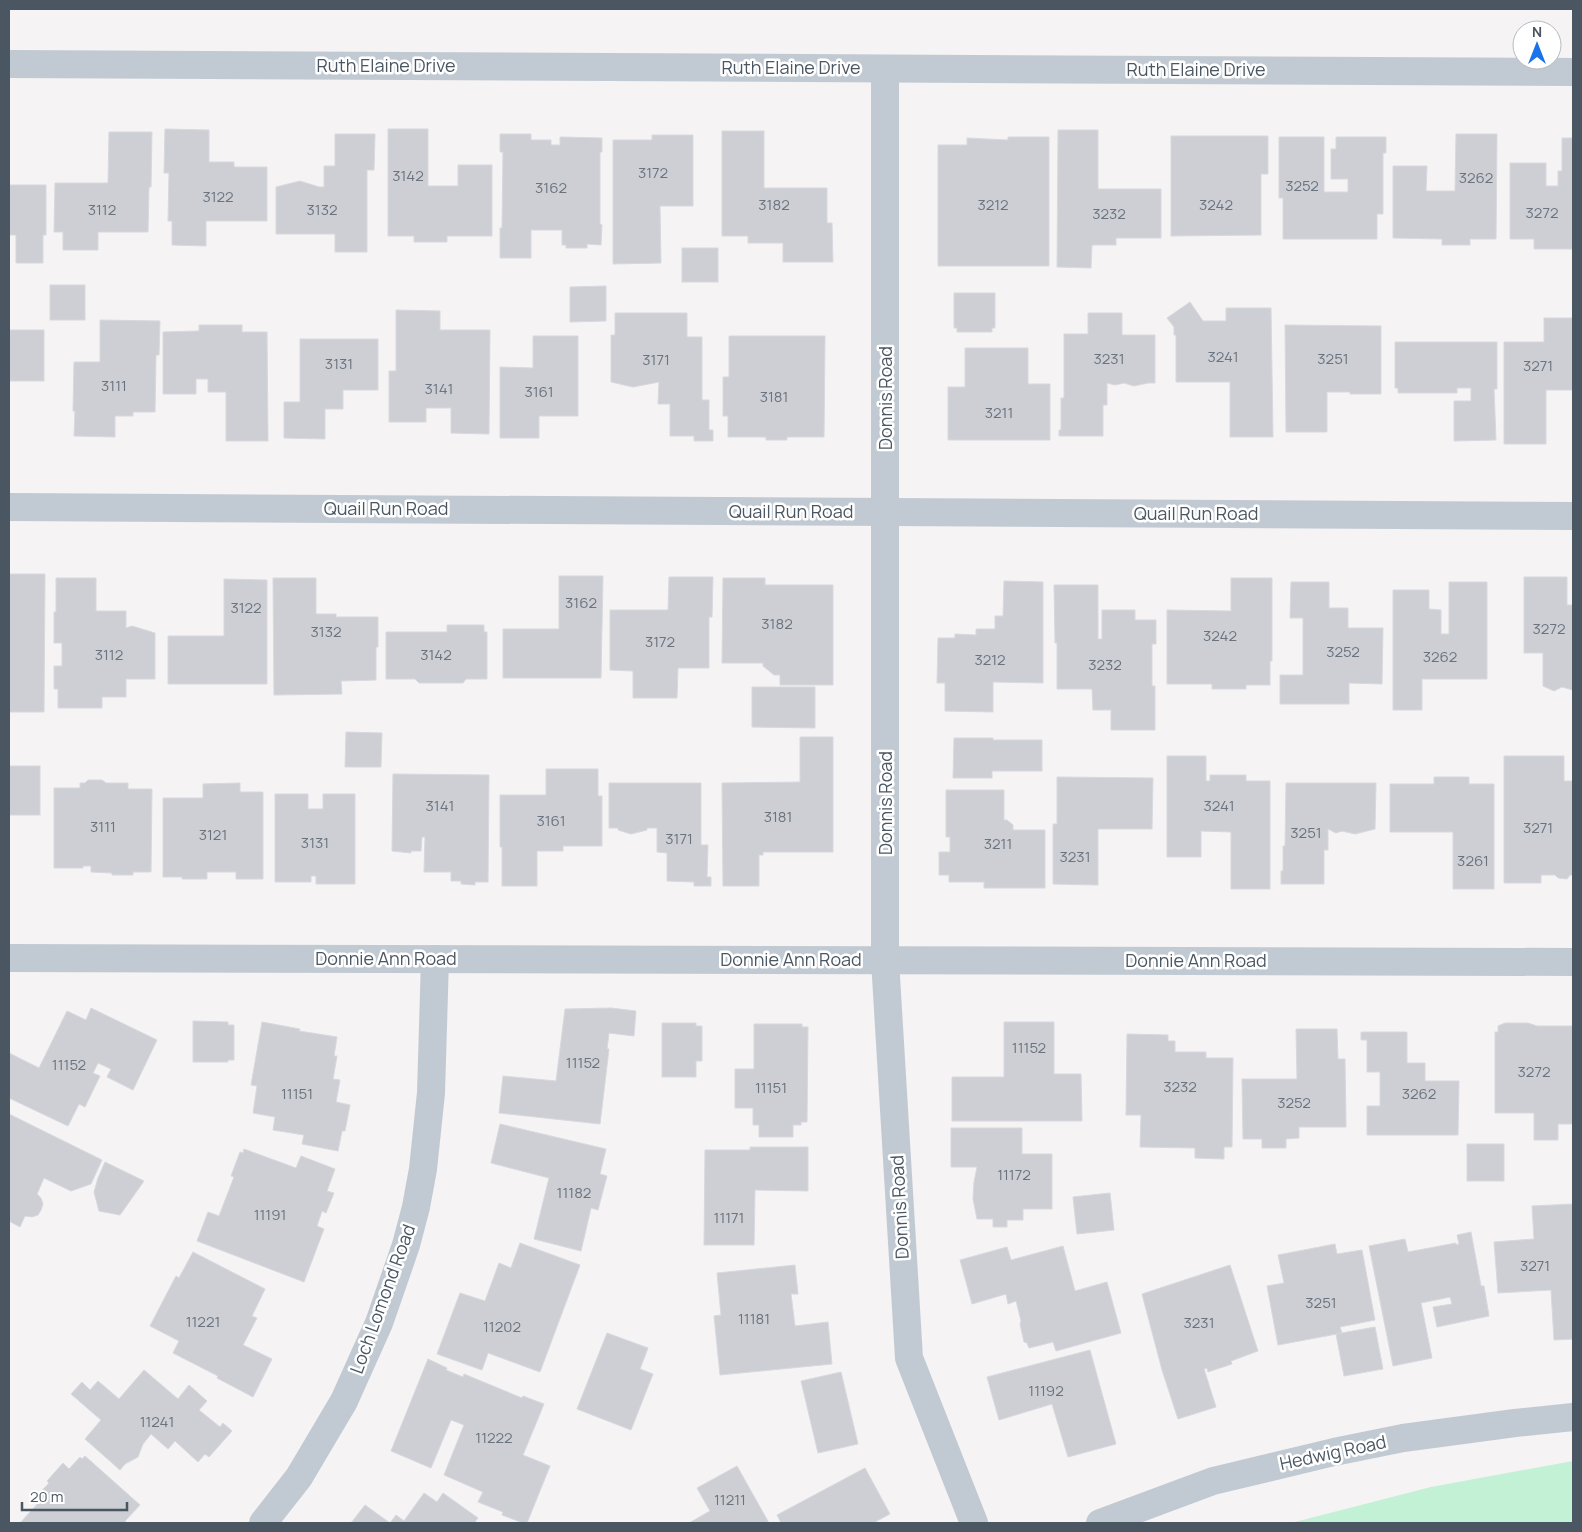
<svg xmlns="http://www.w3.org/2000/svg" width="1582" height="1532" viewBox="0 0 1582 1532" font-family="Manrope,sans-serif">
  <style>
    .green { fill: #c3f1d5 }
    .building { fill: #cdcfd5; stroke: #d7d9de }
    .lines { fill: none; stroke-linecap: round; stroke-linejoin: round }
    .minor { stroke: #c1cad2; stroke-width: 28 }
    .labels { text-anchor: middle; stroke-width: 5; stroke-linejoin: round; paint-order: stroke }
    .number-label { font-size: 15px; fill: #6b747e }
    .street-label { font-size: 18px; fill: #4a5661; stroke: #fff }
  </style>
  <rect width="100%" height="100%" fill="#f5f3f3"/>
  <path class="green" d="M1573 1461V1523H1291L1431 1487Z"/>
  <g class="building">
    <path d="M165 129 209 130V162H234V167H267V221H206V246L172 245V221H168L169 173H164Z"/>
    <path d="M388 129H428V186H458V165H492V236H447V242H414V236H388Z"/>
    <path d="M1058 130H1098V189H1161V238H1116V245H1092L1091 268 1057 267Z"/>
    <path d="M722 131H764V188H827V223H832L833 262H783V243H748V236H722Z"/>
    <path d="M109 132H152L151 187H149L148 232H98V250H63V232H54L55 183H108Z"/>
    <path d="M335 134H375L374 170H367V252H335V234H276V187L300 181 319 187H324V166H335Z"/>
    <path d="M500 134H531V140H551V145H560V137L602 138V152H600V224L602 225 601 245 587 244V248H566V245H562V230H531V258H500V228H502L503 152H500Z"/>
    <path d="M1456 134H1497L1496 239H1470V245H1442V239L1393 238V166H1427L1426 191H1455Z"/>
    <path d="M652 135H693V206H660L661 263 613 264V140H652Z"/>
    <path d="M1171 136H1268V174H1261V235L1171 236Z"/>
    <path d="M1008 137H1049V266H938V145H967V138L1008 140Z"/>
    <path d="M1279 137H1324V192H1348V179H1331V149H1336V137H1386V153H1383V214H1377V239H1283V198H1279Z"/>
    <path d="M1562 138H1573V249H1534V239H1510V163H1546V186H1558V171H1562Z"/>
    <path d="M9 185H46V235H43V263H16V235H9Z"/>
    <rect x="682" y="248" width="36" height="34"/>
    <rect x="50" y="285" width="35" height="35"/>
    <path d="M606 286V321L570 322V287Z"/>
    <path d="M954 293H995V328H992V332H957V328H954Z"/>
    <path d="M1190 302 1203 321H1226V308H1271L1273 437H1230V382H1176V335H1174V327L1167 318Z"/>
    <path d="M396 310 440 311V330H490L489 434 451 433V408H426V422H389V371H396Z"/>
    <path d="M615 313H687V337H702V400H709V430H713V441H694V436H670V404H658L659 382 633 387 611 382V335H615Z"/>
    <path d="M1088 313H1122V335H1155V383H1148L1134 386 1124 383 1115 385 1107 383V405H1103V436H1059V430H1061V398H1064V334H1088Z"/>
    <path d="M1544 318H1573V390H1546V444H1504V342H1544Z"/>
    <path d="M100 320 160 321 159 355H156L155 412H133V416H115V437L74 436 75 411H73L74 362H100Z"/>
    <path d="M199 325H242V332H267L268 441H226V392H208V379H196V394H163V332L199 331Z"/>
    <path d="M1285 325 1381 326V394H1350V392H1327V432H1286Z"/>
    <rect x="9" y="330" width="35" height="51"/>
    <path d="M533 336H578V416H539V438H500V367L533 368Z"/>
    <path d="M729 336H825L824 437H787V440H766V437H728V416H723V377H729Z"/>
    <path d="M300 339H378V390H343V409H325V439L284 438V402H300Z"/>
    <path d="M1395 342H1497V389H1494L1496 440 1454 441V401H1471V388H1457V393H1398V388H1395Z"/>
    <path d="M965 348H1028V384H1050V440H948V387H965Z"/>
    <path d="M9 574H45L44 712H9Z"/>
    <path d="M559 576H603L601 678H503V629H559Z"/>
    <path d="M669 577H713L712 617H709V668H678L677 698H633V671L610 670V610H668Z"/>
    <path d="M1524 577H1567V605H1573V690L1562 687 1554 691 1543 686V653H1524Z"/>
    <path d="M56 578H96V611H126V628L132 626 155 633V679H126V697H102V708H58V689H54V666H62V643H54V612H56Z"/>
    <path d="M273 578H316V614H336V617H378V647H376V680L341 681 342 694 274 695Z"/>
    <path d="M723 578H765V585H833V685H780V675H774L763 666V663H722Z"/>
    <path d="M1231 578H1272V661H1270V685H1246V689H1212V684H1167V610L1231 611Z"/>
    <path d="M224 579 267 580V684H168V636H224Z"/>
    <path d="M1004 581 1043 582V683L993 682V712L945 711V683H937L938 638H955V634L976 635V629H995V616H1003Z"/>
    <path d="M1291 582H1329V608H1348V628H1383L1382 684 1349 683V704H1280V675H1303V618H1290Z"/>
    <path d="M1449 582H1487V679H1422V710H1393V590H1429V609L1441 610V634H1449Z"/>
    <path d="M1054 585H1098V639H1102V610H1135V620H1156V644H1152V686H1155V730H1111V710H1093L1092 689H1057V643H1055Z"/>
    <path d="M447 625H484V632H487V679H466L463 683H419L415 679H386V632H447Z"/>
    <path d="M752 687H815V728L752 727Z"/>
    <path d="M346 732 382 733 381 767H345Z"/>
    <path d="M800 737H833V852H763V855H759V886H723L722 783 800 782Z"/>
    <path d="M954 738H993V740H1042V771H992V778H953Z"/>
    <path d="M1167 756H1206V781H1210V775H1246V781H1270V889H1231V832L1201 831V857H1167Z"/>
    <path d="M1504 756H1564V781H1573V875H1570L1567 879 1558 878 1555 875H1541V883H1504Z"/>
    <rect x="9" y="766" width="31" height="49"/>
    <path d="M546 769H598V796H602V846H563V851H537V886H502V847H500V795H546Z"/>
    <path d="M393 774 489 775 488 882H475V885L461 884V881H451V872H424L425 837H422L421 851H411V853L392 851Z"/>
    <path d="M1057 777 1153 778 1152 829H1098V885L1053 884V824H1057Z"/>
    <path d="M1434 777H1469V784H1494V889H1453V832H1390V784H1434Z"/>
    <path d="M88 780H102L106 783H128V789H152L151 872H133V875H112V873L91 872V866H83V868H54V788H80V783H85Z"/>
    <path d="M240 783V792H263V879H236V872H207V879H182V877H163V798H203V784Z"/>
    <path d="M609 783H701V845H708L707 877H711V886H694V882L667 881V853L657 852V828H647V830L631 834 618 830V828H609Z"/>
    <path d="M1286 783H1376L1375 829 1355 834 1342 831 1336 833 1328 829V850H1324V884H1281V871H1283V846H1285Z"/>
    <path d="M946 790H1004V820H1007L1013 825V830H1045V888H984V882H949V875H939V852H950V837H946Z"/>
    <path d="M275 794H308V809H323V794H355V884H316V876H311V882H275Z"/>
    <path d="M91 1008 157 1040 133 1090 107 1077 111 1069 98 1063 93 1073 100 1076 85 1107 79 1104 68 1126 9 1098V1053L39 1068 67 1011 86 1020Z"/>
    <path d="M611 1008 636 1011 634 1036 609 1033 607 1049H609L600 1124 499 1113 503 1076 556 1081 565 1009Z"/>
    <path d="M193 1021 228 1022V1025H234V1060H228V1062H193Z"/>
    <path d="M262 1022 300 1029 299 1031 337 1037 334 1056H337L333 1079 340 1080 336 1102 350 1105 345 1131H342L338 1151 302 1144 304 1135 273 1130 275 1117 253 1113 257 1086 251 1085Z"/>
    <path d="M1004 1022H1054V1074H1081L1082 1121H952V1077H1004Z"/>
    <path d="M662 1023H696V1026H702V1061H696V1077H662Z"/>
    <path d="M1505 1023H1528L1537 1026H1573V1124H1558V1140H1534V1113H1495V1032H1498V1026Z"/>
    <path d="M754 1024H802V1027H808L807 1122H801V1125H793V1137H759V1125H753V1108H735V1069H754Z"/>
    <path d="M1296 1029H1337L1338 1059H1345L1346 1127H1299V1138L1286 1139V1148H1262V1139H1243L1242 1079H1297Z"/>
    <path d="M1361 1032H1407V1063H1425V1081H1459L1458 1135H1367V1106H1380V1072H1367V1040H1361Z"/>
    <path d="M1127 1034 1168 1035V1041H1175V1052H1206V1058H1233L1232 1147H1224V1159L1195 1158V1148L1140 1147 1141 1115H1126Z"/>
    <path d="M9 1114 102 1160 91 1184 71 1191 44 1178 37 1194 41 1198 43 1204 41 1210 38 1215 32 1217 25 1216 20 1227 9 1221Z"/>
    <path d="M500 1124 606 1149 600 1174 607 1176 598 1210 591 1208 581 1251 534 1239 549 1178 491 1163Z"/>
    <path d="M951 1128H1022V1154H1052V1209H1023V1220H1007V1227H993V1219H977L973 1199 974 1182 977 1167H951Z"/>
    <rect x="1467" y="1144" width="37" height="37"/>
    <path d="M750 1147H808V1191L755 1190 754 1245H704L705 1150H750Z"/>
    <path d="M244 1149 296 1168 301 1156 335 1169 327 1191 334 1193 326 1213 322 1211 317 1226 324 1229 304 1282 197 1241 208 1212 219 1216 234 1177 231 1176 240 1152 243 1153Z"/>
    <path d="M105 1162 144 1181 120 1215 99 1211 94 1192 98 1178Z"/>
    <path d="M1110 1193 1114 1230 1077 1234 1073 1197Z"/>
    <path d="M1573 1204V1339L1554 1340 1551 1290 1498 1293 1494 1242 1534 1239 1532 1206Z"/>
    <path d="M1471 1232 1481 1286H1484L1489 1316 1437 1327 1433 1307 1452 1304 1450 1297 1421 1303 1432 1358 1393 1366 1369 1246 1405 1239 1408 1252 1456 1243V1245L1459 1244 1457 1235Z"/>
    <path d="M520 1243 580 1265 540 1372 488 1353 482 1370 437 1354 460 1293 485 1301 499 1263 511 1268Z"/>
    <path d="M1335 1244 1337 1254 1362 1250 1375 1320 1340 1327 1342 1333 1278 1345 1267 1286 1284 1283 1278 1255Z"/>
    <path d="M1063 1246 1075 1291 1107 1282 1121 1333 1056 1351 1053 1342 1029 1348 1027 1343 1024 1342 1020 1324 1021 1321 1016 1301 1008 1304 1006 1294 972 1304 960 1260 1007 1247 1011 1260Z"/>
    <path d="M193 1252 265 1289 252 1316 257 1318 243 1345 272 1359 253 1397 217 1378 218 1376 173 1353 179 1341 150 1326 176 1276 179 1278Z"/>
    <path d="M795 1265 798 1294H791L795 1326 828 1322 832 1364 720 1375 714 1316 721 1315 717 1273Z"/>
    <path d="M1230 1265 1258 1351 1231 1361 1232 1364 1208 1372 1207 1368 1204 1369 1216 1407 1178 1419 1162 1370 1142 1294Z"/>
    <path d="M1375 1327 1383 1369 1344 1376 1336 1334Z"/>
    <path d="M607 1333 648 1348 640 1369 653 1374 631 1430 577 1409Z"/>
    <path d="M1090 1350 1116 1444 1068 1457 1052 1404 999 1420 987 1377Z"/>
    <path d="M428 1359 447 1368 446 1370 463 1377 464 1374 522 1398 523 1396 544 1404 523 1455 550 1466 527 1523H523L502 1515 503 1512 478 1502 483 1492 444 1475 464 1425 451 1420 431 1468 391 1451Z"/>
    <path d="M144 1370 178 1399 189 1385 207 1401 199 1410 220 1427 223 1423 232 1431 209 1457 205 1454 198 1462 175 1441 168 1449 151 1434 143 1444 138 1457 125 1464 120 1470 85 1439 101 1420 71 1394 82 1382 90 1390 98 1381 119 1399Z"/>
    <path d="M841 1372 858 1444 818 1453 801 1381Z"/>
    <path d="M85 1456 140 1505 125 1521 127 1523H20L42 1499 38 1495 49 1483 47 1481 63 1463 69 1469 80 1457 82 1459Z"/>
    <path d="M737 1466 769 1523H689L710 1511 697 1488Z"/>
    <path d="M865 1468 890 1514 873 1523H781L777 1515Z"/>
    <path d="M424 1493 437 1502 443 1493 478 1518 474 1523H351L365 1505 390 1523 396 1515 404 1521Z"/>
  </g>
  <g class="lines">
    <g class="minor">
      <path d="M9 64 1573 72"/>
      <path d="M885 69V960L909 1358 974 1523"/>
      <path d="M9 507 1573 516"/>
      <path d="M9 958 1573 962"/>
      <path d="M263 1523 299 1477 344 1401 379 1323 406 1245 416 1207 423 1169 431 1093 435 959"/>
      <path d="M1100 1523 1213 1481 1334 1452 1403 1438 1515 1423 1573 1417"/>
    </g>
  </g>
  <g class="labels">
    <g class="number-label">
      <text x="653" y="178">3172</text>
      <text x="408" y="181">3142</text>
      <text x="1476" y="183">3262</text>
      <text x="1302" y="191">3252</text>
      <text x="551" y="193">3162</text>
      <text x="218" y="202">3122</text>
      <text x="774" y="210">3182</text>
      <text x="993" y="210">3212</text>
      <text x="1216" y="210">3242</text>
      <text x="102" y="215">3112</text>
      <text x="322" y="215">3132</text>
      <text x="1542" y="218">3272</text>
      <text x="1109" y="219">3232</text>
      <text x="1223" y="362">3241</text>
      <text x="1109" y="364">3231</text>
      <text x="1333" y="364">3251</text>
      <text x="656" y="365">3171</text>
      <text x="339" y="369">3131</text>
      <text x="1538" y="371">3271</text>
      <text x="114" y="391">3111</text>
      <text x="439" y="394">3141</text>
      <text x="539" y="397">3161</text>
      <text x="774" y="402">3181</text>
      <text x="999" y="418">3211</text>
      <text x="581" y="608">3162</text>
      <text x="246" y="613">3122</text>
      <text x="777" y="629">3182</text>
      <text x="1549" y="634">3272</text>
      <text x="326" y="637">3132</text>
      <text x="1220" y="641">3242</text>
      <text x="660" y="647">3172</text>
      <text x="1343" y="657">3252</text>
      <text x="109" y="660">3112</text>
      <text x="436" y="660">3142</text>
      <text x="1440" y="662">3262</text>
      <text x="990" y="665">3212</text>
      <text x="1105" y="670">3232</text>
      <text x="440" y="811">3141</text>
      <text x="1219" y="811">3241</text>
      <text x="778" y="822">3181</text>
      <text x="551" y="826">3161</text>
      <text x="103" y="832">3111</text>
      <text x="1538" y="833">3271</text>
      <text x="1306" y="838">3251</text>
      <text x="213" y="840">3121</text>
      <text x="679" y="844">3171</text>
      <text x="315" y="848">3131</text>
      <text x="998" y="849">3211</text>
      <text x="1075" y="862">3231</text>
      <text x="1473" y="866">3261</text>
      <text x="1029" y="1053">11152</text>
      <text x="583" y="1068">11152</text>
      <text x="69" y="1070">11152</text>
      <text x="1534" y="1077">3272</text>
      <text x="1180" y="1092">3232</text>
      <text x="771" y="1093">11151</text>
      <text x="297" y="1099">11151</text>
      <text x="1419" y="1099">3262</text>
      <text x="1294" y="1108">3252</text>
      <text x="1014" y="1180">11172</text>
      <text x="574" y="1198">11182</text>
      <text x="270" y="1220">11191</text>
      <text x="729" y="1223">11171</text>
      <text x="1535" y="1271">3271</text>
      <text x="1321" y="1308">3251</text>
      <text x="754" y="1324">11181</text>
      <text x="203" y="1327">11221</text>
      <text x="1199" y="1328">3231</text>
      <text x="502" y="1332">11202</text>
      <text x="1046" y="1396">11192</text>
      <text x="157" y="1427">11241</text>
      <text x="494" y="1443">11222</text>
      <text x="730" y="1505">11211</text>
    </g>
    <g class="street-label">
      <text x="386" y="72">Ruth Elaine Drive</text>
      <text x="791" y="74">Ruth Elaine Drive</text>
      <text x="1196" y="76">Ruth Elaine Drive</text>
      <text transform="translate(886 398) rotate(-90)" y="6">Donnis Road</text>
      <text x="386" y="515">Quail Run Road</text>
      <text x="791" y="518">Quail Run Road</text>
      <text x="1196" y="520">Quail Run Road</text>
      <text transform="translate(886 803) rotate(-90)" y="6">Donnis Road</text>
      <text x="386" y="965">Donnie Ann Road</text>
      <text x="791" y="966">Donnie Ann Road</text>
      <text x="1196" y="967">Donnie Ann Road</text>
      <text transform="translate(900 1207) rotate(-93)" y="6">Donnis Road</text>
      <text transform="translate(383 1299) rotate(-70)" y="6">Loch Lomond Road</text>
      <text transform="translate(1333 1453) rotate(-12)" y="6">Hedwig Road</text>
    </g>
  </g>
  <rect width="1582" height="1532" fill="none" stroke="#4a5661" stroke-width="20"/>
  <g transform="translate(1537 45)"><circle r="24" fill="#ffffff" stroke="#b7bbc0"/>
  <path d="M0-4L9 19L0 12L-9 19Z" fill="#1a73e8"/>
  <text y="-8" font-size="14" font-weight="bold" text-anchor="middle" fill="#4a5661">N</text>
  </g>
  <path d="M22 1502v8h105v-8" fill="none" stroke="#4a5661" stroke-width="2.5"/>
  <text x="30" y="1502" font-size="15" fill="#4a5661" stroke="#ffffff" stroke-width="4" paint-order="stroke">20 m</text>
</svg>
